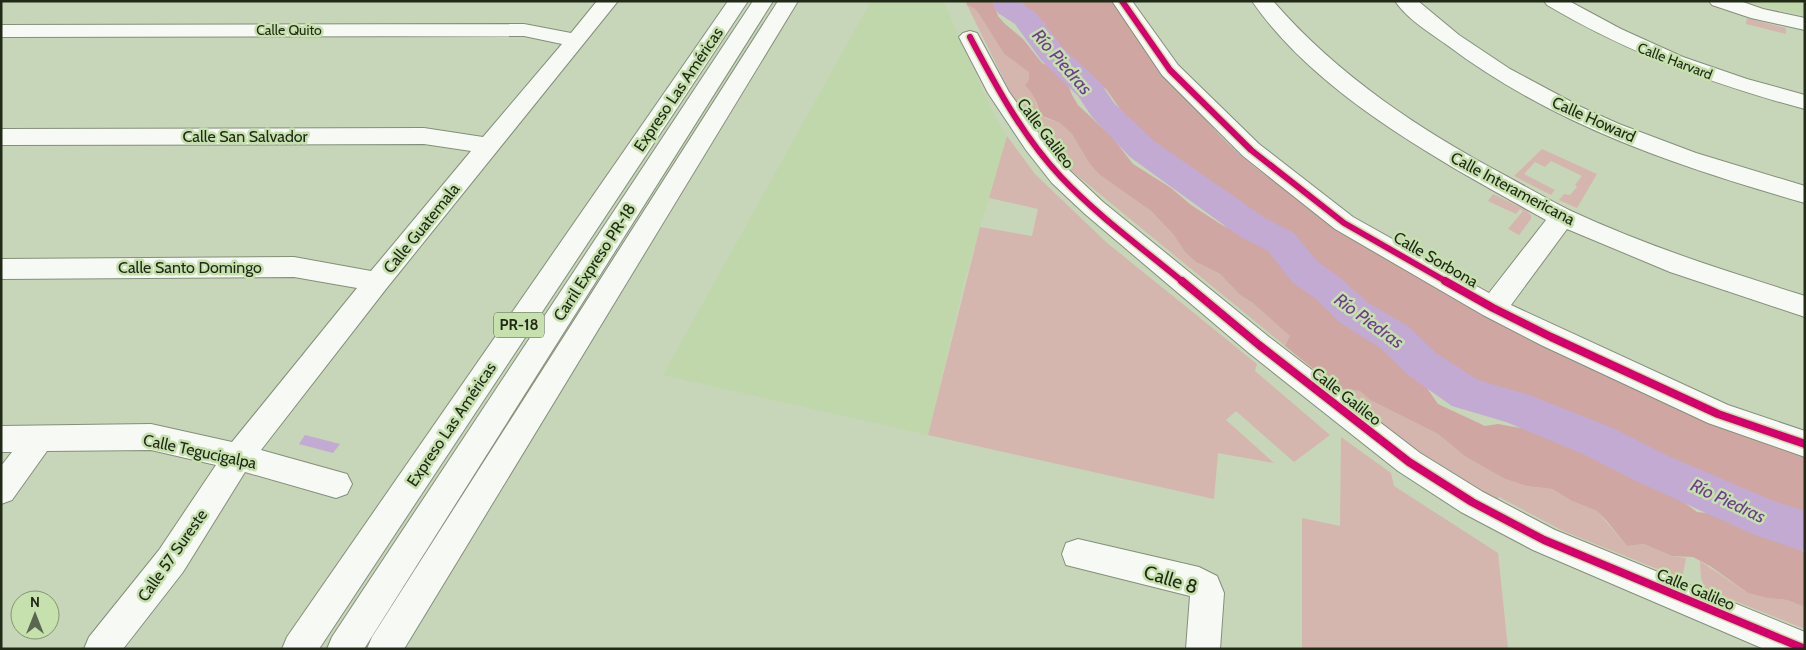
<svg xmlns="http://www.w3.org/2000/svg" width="1806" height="650" viewBox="0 0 1806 650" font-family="Cabin,sans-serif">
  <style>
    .built { fill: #c0d7ab }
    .green { fill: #d5b6af }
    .forest { fill: #cfa6a1 }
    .water { fill: #c2aad2 }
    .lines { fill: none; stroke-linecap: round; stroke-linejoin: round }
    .river { fill: #c2aad2; fill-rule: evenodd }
    .minor-casing { stroke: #848f7a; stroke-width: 2 }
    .highway-casing { stroke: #848f7a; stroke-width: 2 }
    .minor { fill: #f7f9f4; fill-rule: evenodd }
    .highway { fill: #f7f9f4; fill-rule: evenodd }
    .cycleway-far1-casing { stroke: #c6e0ae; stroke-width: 9 }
    .cycleway-casing { stroke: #c6e0ae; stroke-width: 11 }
    .cycleway-far1 { stroke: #d6006c; stroke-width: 6 }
    .cycleway { stroke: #d6006c; stroke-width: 8 }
    .labels { text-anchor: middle; stroke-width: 5; stroke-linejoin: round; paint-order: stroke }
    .far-street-label { font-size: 14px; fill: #202a17; stroke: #c6e0ae }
    .shield { fill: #c6e0ae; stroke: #526144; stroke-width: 1 }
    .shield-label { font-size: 15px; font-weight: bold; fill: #202a17 }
    .street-label { font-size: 16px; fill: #202a17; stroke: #c6e0ae }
    .water-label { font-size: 18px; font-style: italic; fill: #6f3c8f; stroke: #c6e0ae }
    .near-street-label { font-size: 19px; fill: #202a17; stroke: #c6e0ae }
  </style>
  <rect width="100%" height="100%" fill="#c7d5b9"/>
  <g class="built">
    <path d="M871 1H943L992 111 1007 136 963 286 928 435 663 375Z"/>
    <path d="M1744 1H1805V15L1749 3Z"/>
  </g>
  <g class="green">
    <path d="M967 5 975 9 979 14 1004 54 1030 72V80L1026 85 1034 96 1039 112 1045 118 1060 123 1072 134 1100 175 1151 211 1173 234 1185 252 1196 262 1220 274 1240 295 1253 303 1291 336 1285 346 1068 168 1033 128 1014 100Z"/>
    <path d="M1747 18 1786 28V34L1746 24Z"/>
    <path d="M1007 136 1035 174 1106 242 1257 364 1255 371 1330 435 1294 462 1236 411 1226 420 1274 463 1218 453 1214 499 928 435 980 227 1032 236 1038 209 989 198Z"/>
    <path d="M1542 149 1597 174 1577 208 1559 200 1564 194 1570 195 1577 187 1575 185 1582 176 1551 161 1545 167 1535 162 1524 174 1555 190 1551 195 1514 176Z"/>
    <path d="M1493 194 1526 210 1531 215V219L1519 235 1508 229 1523 211 1520 209 1516 214 1488 201Z"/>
    <path d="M1338 389 1360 391 1370 400 1438 434 1466 457 1505 479 1527 486 1552 489 1572 501 1597 511 1627 546 1644 544 1672 556 1686 558 1682 579 1563 531 1499 497 1497 499H1492L1402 443 1366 410Z"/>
    <path d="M1341 437 1391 473 1394 486 1498 553 1508 649H1302V518L1340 526Z"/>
    <path d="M1700 561 1748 593 1767 598 1787 600 1805 607V629L1705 589 1701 578Z"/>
  </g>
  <g class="forest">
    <path d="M966 1H993L998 16 1004 23 1023 39 1042 63 1057 69 1065 77 1072 95 1078 105 1112 137 1133 164 1171 188 1191 205 1222 225 1245 236 1254 235 1268 241 1279 251 1291 275 1340 314 1400 356 1422 381 1438 404 1485 426 1498 424 1570 437 1602 454 1616 467 1632 478 1659 484 1697 512 1732 516 1752 522 1805 553V607L1787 600 1767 598 1748 593 1710 566 1693 557 1672 556 1644 544 1627 546 1606 520 1597 511 1572 501 1552 489 1527 486 1505 479 1466 457 1438 434 1370 400 1360 391 1338 389 1285 346 1290 336 1253 303 1240 295 1220 274 1196 262 1185 252 1173 234 1151 211 1100 175 1090 164 1072 134 1060 123 1040 115C1038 103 1034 95 1025 85L1029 80V72L1004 54 979 14 975 9 967 5Z"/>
    <path d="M1019 1H1114C1154 53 1191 110 1239 154 1266 178 1297 196 1327 215L1800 454 1805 458V544L1749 505 1678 474 1592 428 1575 427 1560 422 1542 407 1521 396 1477 384 1429 362 1403 337 1368 313 1357 310C1348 289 1332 280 1314 266 1303 259 1294 248 1285 239L1274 241 1258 232 1255 220 1219 191 1201 178 1188 172 1135 130 1106 89 1092 80 1058 45 1044 37 1045 24Z"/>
  </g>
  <path class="water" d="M305 435 340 444 333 453 299 444Z"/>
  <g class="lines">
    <path class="river" d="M994 1H1022V4L1035 12 1063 48 1100 82 1114 103 1154 141 1265 218 1294 233 1318 262 1342 279 1367 302 1408 326 1436 353 1478 380 1529 395 1613 428 1666 455 1776 502 1805 511V552L1752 534 1636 481 1583 454 1506 422 1452 406 1408 375 1380 348 1339 322 1316 299 1292 282 1268 251 1239 236 1130 157 1092 117 1078 96 1041 60 1015 24 998 13 994 7Z"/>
    <defs>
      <g id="minor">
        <path d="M597 1H618L386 289 261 450 347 474 352 484 347 494 336 498 245 472 183 572 123 649H84L89 637 159 550 216 465 151 450 47 451 12 500 1 504V466L12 452H1V426L151 424 232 442 357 288 294 277 1 279V259L294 257 371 271 471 151 424 144 1 145V129L424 128 483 137 562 44 524 36 1 37V25L524 24 571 33Z"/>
        <path d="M1112 1H1132L1178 65 1259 144 1353 217 1489 293 1546 220C1446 164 1318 97 1252 1H1273C1338 76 1420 130 1508 177 1528 188 1549 200 1571 211 1646 246 1726 271 1805 296V317L1670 272 1567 229 1511 305 1728 405 1805 431V457L1708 423 1541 345 1483 315 1335 229 1243 156 1162 75Z"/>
        <path d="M1395 1H1418L1459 35 1510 69 1581 107 1619 124 1696 153 1805 186V203C1679 167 1553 125 1447 45 1430 33 1407 19 1395 1Z"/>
        <path d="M1544 1H1569L1621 29 1683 57 1747 79 1805 95V109C1714 85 1628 53 1547 5Z"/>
        <path d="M1709 1H1740L1763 9 1805 18V30L1751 18 1712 5Z"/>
        <path d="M970 31 977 33 1009 92 1042 138 1070 171 1103 202 1269 337 1420 453 1483 492 1555 530 1805 632V649H1764L1533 550 1461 512 1398 471 1249 353 1085 214 1052 183 1026 150 988 93 959 37 963 33Z"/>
        <path d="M1078 539 1199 567 1217 576 1224 593 1220 649H1186L1190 596 1066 565 1062 554 1066 543Z"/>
      </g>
      <g id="highway">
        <path d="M728 1H748L319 649H282L287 637Z"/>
        <path d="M753 1H773L364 649H327L332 637Z"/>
        <path d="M778 1H798L404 649H367L372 637Z"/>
      </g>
    </defs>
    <use href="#minor" class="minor-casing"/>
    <use href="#highway" class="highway-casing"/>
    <use href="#minor" class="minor"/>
    <use href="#highway" class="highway"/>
    <defs>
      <g id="cycleway-far1">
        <path d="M1122 1 1170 70 1251 150 1344 223 1447 282"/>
        <path d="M970 37C996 86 1023 137 1061 177 1098 216 1142 248 1183 282"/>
      </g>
      <g id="cycleway">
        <path d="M1182 281 1259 345 1409 462 1472 502 1544 540 1805 649"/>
        <path d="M1445 281 1493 308 1551 337 1718 414 1805 444"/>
      </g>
    </defs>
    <use href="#cycleway-far1" class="cycleway-far1-casing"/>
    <use href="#cycleway" class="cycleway-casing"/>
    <use href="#cycleway-far1" class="cycleway-far1"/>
    <use href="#cycleway" class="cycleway"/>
  </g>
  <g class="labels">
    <g class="far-street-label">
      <text x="289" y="35">Calle Quito</text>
      <text transform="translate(1675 61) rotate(21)" y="5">Calle Harvard</text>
    </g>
    <rect class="shield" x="494" y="312.5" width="50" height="25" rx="4"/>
    <g class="shield-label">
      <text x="519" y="330">PR-18</text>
    </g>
    <g class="street-label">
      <text transform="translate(678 89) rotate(-56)" y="6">Expreso Las Américas</text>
      <text transform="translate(1594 119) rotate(24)" y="6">Calle Howard</text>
      <text transform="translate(1046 133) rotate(53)" y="6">Calle Galileo</text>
      <text x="245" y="142">Calle San Salvador</text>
      <text transform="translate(1513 188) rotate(28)" y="6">Calle Interamericana</text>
      <text transform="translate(421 228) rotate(-51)" y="6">Calle Guatemala</text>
      <text transform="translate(1436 259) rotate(30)" y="6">Calle Sorbona</text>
      <text transform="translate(594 262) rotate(-57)" y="6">Carril Expreso PR-18</text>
      <text x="190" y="273">Calle Santo Domingo</text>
      <text transform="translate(1347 396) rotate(38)" y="6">Calle Galileo</text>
      <text transform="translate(451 424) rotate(-56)" y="6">Expreso Las Américas</text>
      <text transform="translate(200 451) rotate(12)" y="6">Calle Tegucigalpa</text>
      <text transform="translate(172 555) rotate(-55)" y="6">Calle 57 Sureste</text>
      <text transform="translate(1696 589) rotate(23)" y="6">Calle Galileo</text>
    </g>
    <g class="water-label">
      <text transform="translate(1062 62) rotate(49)" y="6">Río Piedras</text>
      <text transform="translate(1369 321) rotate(36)" y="6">Río Piedras</text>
      <text transform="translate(1728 501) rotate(25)" y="6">Río Piedras</text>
    </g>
    <g class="near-street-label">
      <text transform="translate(1171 579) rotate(17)" y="7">Calle 8</text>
    </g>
  </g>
  <rect width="1806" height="650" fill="none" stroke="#202a17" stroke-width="5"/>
  <g transform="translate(35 615)"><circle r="24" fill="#c6e0ae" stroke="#849772"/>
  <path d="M0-4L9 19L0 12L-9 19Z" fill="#5a6650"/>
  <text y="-8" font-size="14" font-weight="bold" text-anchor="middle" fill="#202a17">N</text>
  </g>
</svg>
